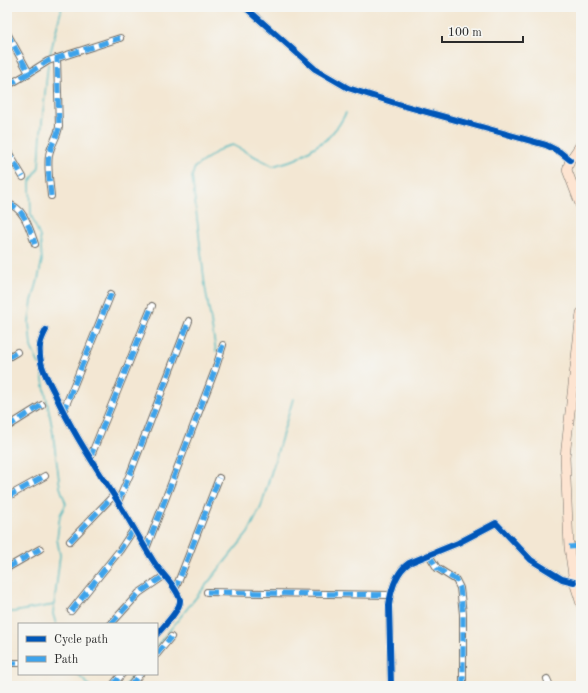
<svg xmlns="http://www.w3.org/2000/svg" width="588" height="693" viewBox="0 0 588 693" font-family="'Old Standard TT',serif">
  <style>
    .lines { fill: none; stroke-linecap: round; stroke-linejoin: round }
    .stream { stroke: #48b7bd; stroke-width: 1.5 }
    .street-casing { stroke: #716d66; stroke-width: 8 }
    .secondary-casing { stroke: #716d66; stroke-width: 10 }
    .street { stroke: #fff; stroke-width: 6 }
    .secondary { stroke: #fde4d1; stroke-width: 9 }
    .quiet { stroke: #3ea3eb; stroke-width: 5; stroke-dasharray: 10 5; stroke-linecap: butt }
    .cycleway-casing { stroke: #f6f6f2; stroke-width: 8 }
    .cycleway { stroke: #0057b8; stroke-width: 6 }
  </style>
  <rect width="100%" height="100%" fill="#f6f6f2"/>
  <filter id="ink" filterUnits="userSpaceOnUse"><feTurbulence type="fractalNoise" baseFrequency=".025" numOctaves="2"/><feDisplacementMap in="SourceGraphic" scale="8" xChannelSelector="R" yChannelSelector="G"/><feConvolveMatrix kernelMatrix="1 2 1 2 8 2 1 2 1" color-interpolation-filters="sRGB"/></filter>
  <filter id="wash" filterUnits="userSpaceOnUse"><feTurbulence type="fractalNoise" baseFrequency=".012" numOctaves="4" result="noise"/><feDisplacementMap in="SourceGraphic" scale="16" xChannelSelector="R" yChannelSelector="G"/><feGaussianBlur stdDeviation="0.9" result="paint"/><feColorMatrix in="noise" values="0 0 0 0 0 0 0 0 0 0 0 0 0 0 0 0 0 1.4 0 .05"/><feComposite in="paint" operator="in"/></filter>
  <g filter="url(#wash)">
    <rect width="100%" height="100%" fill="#f3e7d3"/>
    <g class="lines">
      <g class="stream">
        <path d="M49 58 62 7"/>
        <path d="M216 351 205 286 192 176 195 167 222 148 233 145 273 166 296 159 327 139 339 125 346 113"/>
        <path d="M39 364 31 347 29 322 32 301 38 280 42 260 40 237 31 215 30 182 39 167 41 133 48 64"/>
        <path d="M42 375 52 427 60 487 66 504 60 515 57 539 60 555 53 614 56 624"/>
        <path d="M7 612H13L54 605"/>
        <path d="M157 646 248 533 261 507 293 399"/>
        <path d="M77 674 90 686"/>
        <path d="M125 686 134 674"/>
      </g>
    </g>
  </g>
  <g filter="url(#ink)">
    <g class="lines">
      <defs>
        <g id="street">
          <path d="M245 7 315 69 348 88 398 104 546 145 560 152 570 160"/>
          <path d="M7 33 29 73 7 86"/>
          <path d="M29 73 48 61 120 38"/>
          <path d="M7 150 23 177"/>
          <path d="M51 196C50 184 46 162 50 151 53 141 57 138 59 127L57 58"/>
          <path d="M7 204C24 206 30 230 35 244"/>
          <path d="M46 330C40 341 38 348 41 362 43 372 49 382 54 392 70 428 92 461 113 494 128 517 140 540 154 562 161 573 177 587 180 600 181 609 163 627 157 634"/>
          <path d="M7 358 17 352"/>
          <path d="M63 412 111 294"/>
          <path d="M7 427 42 405"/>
          <path d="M90 458 152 306"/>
          <path d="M7 497 45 476"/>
          <path d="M118 502 130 474 189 321"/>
          <path d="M70 541 114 495"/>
          <path d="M569 547 581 546"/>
          <path d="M146 549 215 370 223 345"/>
          <path d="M429 555 437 568 456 580 460 588 463 614V686"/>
          <path d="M7 568 40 549"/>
          <path d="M175 590 219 478"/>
          <path d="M207 592 391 595"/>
          <path d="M71 611 120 550 134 529"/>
          <path d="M111 624 139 593 164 576"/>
          <path d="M157 654 171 637"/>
          <path d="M7 663H19"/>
          <path d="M547 679 550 686"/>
          <path d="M112 686 122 674"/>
          <path d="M130 686 140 674"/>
          <path d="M391 686 389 605C391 590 396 572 409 563L458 543 496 523 531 560 562 579 574 582"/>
        </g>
        <g id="secondary">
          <path d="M581 144 570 160 567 170 581 207"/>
          <path d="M581 313 565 457 569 547 574 582 581 604"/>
        </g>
      </defs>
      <use href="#street" class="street-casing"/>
      <use href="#secondary" class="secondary-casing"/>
      <use href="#street" class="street"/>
      <use href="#secondary" class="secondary"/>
      <g class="quiet">
        <path d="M7 33 29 73 7 86"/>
        <path d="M29 73 48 61 120 38"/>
        <path d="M7 150 23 177"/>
        <path d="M51 196C50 184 46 162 50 151 53 141 57 138 59 127L57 58"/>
        <path d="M7 204C24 206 30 230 35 244"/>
        <path d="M7 358 17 352"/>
        <path d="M63 412 111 294"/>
        <path d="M7 427 42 405"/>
        <path d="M90 458 152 306"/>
        <path d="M7 497 45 476"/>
        <path d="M118 502 130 474 189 321"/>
        <path d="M70 541 114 495"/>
        <path d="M569 547 581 546"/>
        <path d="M146 549 215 370 223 345"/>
        <path d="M429 555 437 568 456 580 460 588 463 614V686"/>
        <path d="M7 568 40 549"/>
        <path d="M175 590 219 478"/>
        <path d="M207 592 391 595"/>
        <path d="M71 611 120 550 134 529"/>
        <path d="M111 624 139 593 164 576"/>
        <path d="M157 654 171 637"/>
        <path d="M7 663H19"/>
        <path d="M112 686 122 674"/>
        <path d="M130 686 140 674"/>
      </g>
      <defs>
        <g id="cycleway">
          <path d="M245 7 315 69 348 88 398 104 546 145 560 152 570 160"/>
          <path d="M46 330C40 341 38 348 41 362 43 372 49 382 54 392 70 428 92 461 113 494 128 517 140 540 154 562 161 573 177 587 180 600 181 609 163 627 157 634"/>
          <path d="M391 686 389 605C391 590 396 572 409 563L458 543 496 523 531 560 562 579 574 582"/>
        </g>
      </defs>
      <use href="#cycleway" class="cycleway-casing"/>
      <use href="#cycleway" class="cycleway"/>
    </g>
  </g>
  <rect width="588" height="693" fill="none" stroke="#f6f6f2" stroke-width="24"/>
  <rect x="18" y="623" width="140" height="52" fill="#f6f6f2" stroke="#a5a5a2"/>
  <rect x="26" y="636" width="20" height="6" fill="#0057b8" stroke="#a5a5a2"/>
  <text x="54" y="643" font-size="12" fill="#2b2b2b">Cycle path</text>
  <rect x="26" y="656" width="20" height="6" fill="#3ea3eb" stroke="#a5a5a2"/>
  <text x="54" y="663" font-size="12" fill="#2b2b2b">Path</text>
  <path d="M442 36v6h81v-6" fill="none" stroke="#2b2b2b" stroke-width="2"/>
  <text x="448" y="36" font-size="12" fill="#2b2b2b" stroke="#f6f6f2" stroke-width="3" paint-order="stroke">100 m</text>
</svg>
